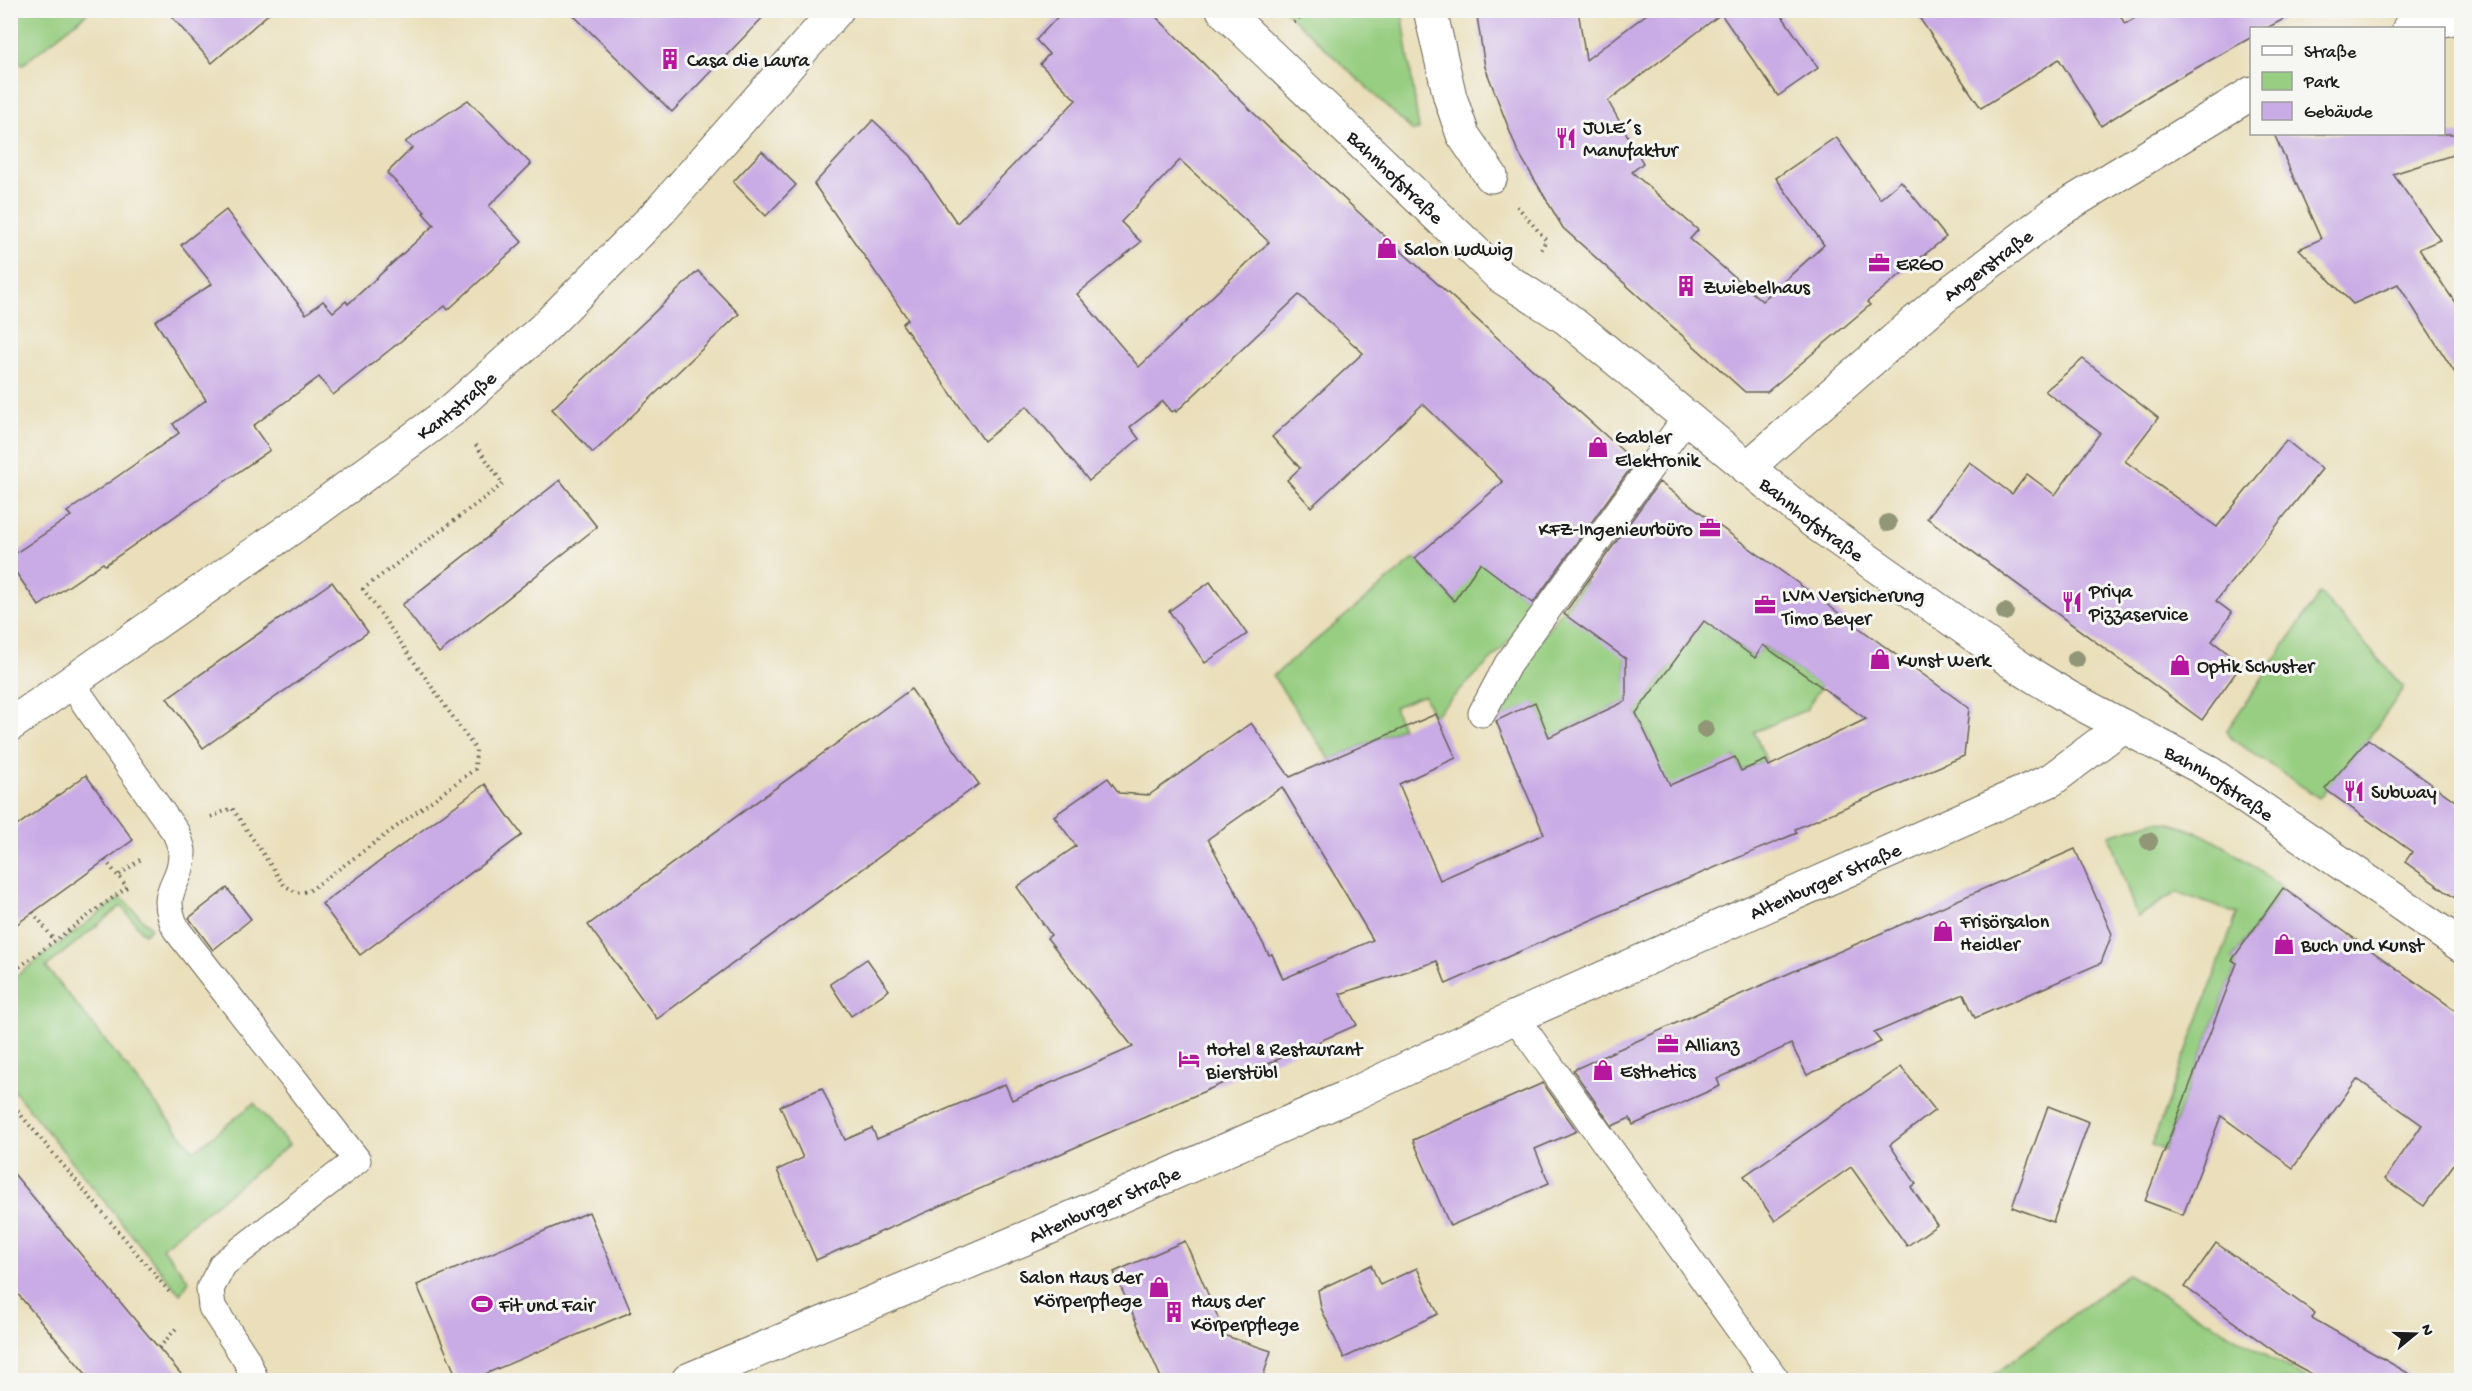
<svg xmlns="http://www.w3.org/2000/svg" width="2472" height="1391" viewBox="0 0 2472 1391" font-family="'Gochi Hand',sans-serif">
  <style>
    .green { fill: #97ce81; stroke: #5a754e; stroke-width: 1.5 }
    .building { fill: #c9abe5; fill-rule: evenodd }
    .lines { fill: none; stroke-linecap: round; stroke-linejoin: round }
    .lane-casing { stroke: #646053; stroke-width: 29 }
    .street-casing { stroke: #646053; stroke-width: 35 }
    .path { stroke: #646053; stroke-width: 4; stroke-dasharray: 1.5 4.5; stroke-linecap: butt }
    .lane { stroke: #fff; stroke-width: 27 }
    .street { stroke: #fff; stroke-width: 33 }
    .tree { fill: #909676 }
    .labels { text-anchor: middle; stroke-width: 6; stroke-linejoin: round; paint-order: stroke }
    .poi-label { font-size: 20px; fill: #1c1c1c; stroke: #f6f6f2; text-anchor: start }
    .street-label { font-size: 20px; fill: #1c1c1c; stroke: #f6f6f2 }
  </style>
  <rect width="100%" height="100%" fill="#f6f6f2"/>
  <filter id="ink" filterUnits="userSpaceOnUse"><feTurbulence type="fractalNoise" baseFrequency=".0167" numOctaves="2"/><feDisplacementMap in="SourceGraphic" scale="12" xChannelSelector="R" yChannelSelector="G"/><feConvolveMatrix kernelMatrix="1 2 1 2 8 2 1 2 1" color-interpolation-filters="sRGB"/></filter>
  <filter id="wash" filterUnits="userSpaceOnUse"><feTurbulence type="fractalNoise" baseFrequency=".008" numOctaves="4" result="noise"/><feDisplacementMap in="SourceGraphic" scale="24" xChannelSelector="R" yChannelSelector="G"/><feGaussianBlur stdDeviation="1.35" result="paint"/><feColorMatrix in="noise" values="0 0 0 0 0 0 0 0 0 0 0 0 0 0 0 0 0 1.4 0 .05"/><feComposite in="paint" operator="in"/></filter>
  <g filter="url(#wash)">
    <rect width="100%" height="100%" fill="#eadfba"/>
    <g class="green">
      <path d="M11 10H90V11L22 65 11 53Z"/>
      <path d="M1285 11H1402L1419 130 1413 131Z"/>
      <path d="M1512 469 1584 535 1565 566 1540 548 1511 586 1536 605 1503 648 1436 714 1433 716 1424 695 1394 707 1402 728 1330 760 1273 676 1415 558 1454 601Z"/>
      <path d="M1584 581 1589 585 1567 616 1626 656V682L1648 697 1711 610 1727 638 1754 658 1763 646 1821 686 1806 710 1754 732 1766 760 1741 771 1735 757 1676 797 1619 774 1657 757 1630 699 1549 737 1535 703 1496 721 1512 678Z"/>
      <path d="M2320 593 2404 688 2368 739 2319 798 2231 738 2227 730Z"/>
      <path d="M2157 821C2206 827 2244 860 2283 888L2232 959 2237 963 2164 1151 2152 1145 2237 914 2177 892 2137 917 2109 835Z"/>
      <path d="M121 897 151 928 144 934 121 906 46 967 194 1151 254 1103 289 1145 162 1247 189 1281 180 1294 11 1087V980Z"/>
      <path d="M2127 1274 2308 1380H1987Z"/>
    </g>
    <g id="blocks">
      <g class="building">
        <path d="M166 10H273L212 63Z"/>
        <path d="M568 10H770L672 112Z"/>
        <path d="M1064 10H1149L1278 137 1369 222 1635 462 1533 603 1480 563 1454 601 1415 558 1503 482 1423 404 1311 507 1287 480 1300 468 1272 437 1363 353 1299 295 1176 412 1175 410 1172 412 1163 401 1130 427 1139 439 1089 481 1027 406 984 441 902 324 908 319 814 184 873 120 911 156 957 223 1076 100 1040 64 1049 54 1036 40ZM1180 160 1269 242 1139 367 1077 294 1141 242 1121 222Z"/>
        <path d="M1476 10H1578L1586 60 1652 10H1778L1818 68 1778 96 1721 14 1608 101 1643 163 1632 172 1698 230 1690 239 1762 301 1824 245 1776 178 1836 137 1880 199 1901 181 1946 237 1867 302 1870 305 1767 392H1745L1563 228 1517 150 1485 67Z"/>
        <path d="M1914 10H2117L2125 24 2148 10H2301L2267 28H2252V37L2164 86 2101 126 2059 59 1981 108Z"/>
        <path d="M468 100 531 164 489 206 522 242 448 310 445 306 333 395 319 377 253 426 270 450 105 565 103 563 39 606 10 564V557L71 516 67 512 179 433 173 424 206 400 155 321 212 284 181 245 226 210 306 314 323 301 333 312 346 301 348 304 434 225 423 213 425 212 387 173 412 148 405 142Z"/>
        <path d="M2274 134H2462V152L2393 174 2440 240 2419 249 2462 313V384L2398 284 2353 304 2299 249 2321 239Z"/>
        <path d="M762 151 796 185 766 216 733 182Z"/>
        <path d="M698 271 739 314 593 453 552 409Z"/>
        <path d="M2083 359 2158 418 2125 461 2217 527 2286 440 2322 469 2216 601 2232 613 2212 641 2242 664 2202 720 1927 518 1969 462 2012 494 2027 474 2055 495 2100 433 2045 391Z"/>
        <path d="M560 480 597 527 439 653 402 605Z"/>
        <path d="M1659 482 1969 708 1964 756 1795 829 1797 833 1623 906 1446 984 1437 961 1340 994 1357 1025 816 1260 777 1170 803 1158 780 1106 822 1088 845 1140 872 1128 877 1139 1005 1084 1012 1100 1133 1047 1047 938 1051 935 1017 887 1076 846 1054 816 1108 778 1119 793 1149 795 1251 723 1290 777 1436 714 1456 758 1399 784 1440 880 1544 834 1496 721 1535 702 1549 737 1626 701V659L1564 614ZM1704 621 1755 658 1763 645 1866 719 1769 766 1766 760 1741 771 1735 757 1670 785 1636 713ZM1282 787 1373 940 1283 979 1272 954 1269 955 1208 839Z"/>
        <path d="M332 582 368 632 203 748 167 698Z"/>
        <path d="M1210 582 1247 634 1205 663 1169 611Z"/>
        <path d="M911 689 979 784 657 1019 588 925Z"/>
        <path d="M2368 739 2462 806V903L2405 862 2412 852 2325 789Z"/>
        <path d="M86 775 133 840 10 929V831Z"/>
        <path d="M485 784 522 835 360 955 322 904Z"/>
        <path d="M2075 849 2112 934 2101 963 1975 1018 1964 994 1874 1033 1881 1042 1807 1075 1791 1044 1717 1079 1720 1086 1633 1125 1630 1118 1612 1126 1573 1070 1707 1009Z"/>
        <path d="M227 888 251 919 213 950 189 918Z"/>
        <path d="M2283 888 2462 1015V1153L2424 1206 2385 1179 2422 1125 2357 1079 2293 1168 2221 1116 2183 1215 2145 1201 2237 963 2232 960Z"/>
        <path d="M867 959 889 990 851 1016 830 984Z"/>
        <path d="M1901 1067 1935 1110 1890 1145 1916 1184 1911 1187 1937 1225 1907 1246 1851 1167 1775 1221 1744 1176Z"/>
        <path d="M1543 1083 1577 1131 1535 1149 1549 1183 1450 1226 1413 1140Z"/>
        <path d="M2048 1106 2089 1122 2053 1222 2012 1207Z"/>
        <path d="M10 1169 136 1321 186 1380H91L10 1285Z"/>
        <path d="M589 1212 631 1312 471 1380H458L417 1285Z"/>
        <path d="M1185 1241 1226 1336 1271 1351 1262 1380H1162L1114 1272Z"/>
        <path d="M2216 1243 2315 1313 2312 1318 2420 1380H2323L2288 1361 2185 1287Z"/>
        <path d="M1371 1265 1380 1285 1417 1268 1438 1314 1344 1358 1321 1308 1318 1290Z"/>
      </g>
    </g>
  </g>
  <g filter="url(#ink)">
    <use href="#blocks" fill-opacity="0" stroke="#646053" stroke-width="1.5"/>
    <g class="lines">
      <defs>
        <g id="lane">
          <path d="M71 683 176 833C178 838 181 845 182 851 183 886 157 887 176 929L357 1160 223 1264 210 1289 212 1307 246 1359 255 1380"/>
          <path d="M1482 713 1508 664 1686 418"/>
          <path d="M1515 1017 1776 1380"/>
        </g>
        <g id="street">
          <path id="s1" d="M1223 10 1500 276 1566 318 1814 522 2022 669 2068 697 2204 769 2462 946"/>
          <path d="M1430 10 1450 97 1463 135 1491 176"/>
          <path d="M2409 28 2462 16"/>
          <path id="s2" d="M1747 468 1944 297 2058 211 2252 93"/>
          <path id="s3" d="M10 725 303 520 451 411 544 328 660 211 837 10"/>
          <path id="s4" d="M688 1380 1028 1237 1351 1095 1515 1017 2051 780 2123 726"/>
        </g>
      </defs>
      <use href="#lane" class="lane-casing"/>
      <use href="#street" class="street-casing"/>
      <g class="path">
        <path d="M1294 23 1306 10"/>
        <path d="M1517 206 1546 240 1540 252"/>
        <path d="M211 817 232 808 284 885 297 893 309 891 475 769 476 750 363 589 503 484 476 445"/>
        <path d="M105 860 118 876"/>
        <path d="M33 912 55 941"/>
        <path d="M10 974 127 887 118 876 141 859"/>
        <path d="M10 1102 171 1294"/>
        <path d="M159 1348 178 1326"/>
      </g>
      <use href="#lane" class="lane"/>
      <use href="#street" class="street"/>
    </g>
    <g class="tree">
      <circle cx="1888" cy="523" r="9"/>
      <circle cx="2005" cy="612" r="9"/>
      <circle cx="2076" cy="659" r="9"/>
      <circle cx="1705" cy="729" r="9"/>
      <circle cx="2149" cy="841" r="9"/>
    </g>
  </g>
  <defs>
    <symbol id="building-bare" viewBox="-9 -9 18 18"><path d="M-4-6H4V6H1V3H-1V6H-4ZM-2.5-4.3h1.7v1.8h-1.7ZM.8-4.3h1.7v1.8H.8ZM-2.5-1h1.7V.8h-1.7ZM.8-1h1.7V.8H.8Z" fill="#b5179e" stroke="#f6f6f2" stroke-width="2.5" paint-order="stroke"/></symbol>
    <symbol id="restaurant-bare" viewBox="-9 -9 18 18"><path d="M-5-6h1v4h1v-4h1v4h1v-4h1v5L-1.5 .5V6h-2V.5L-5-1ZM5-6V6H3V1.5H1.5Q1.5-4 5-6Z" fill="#b5179e" stroke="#f6f6f2" stroke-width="2.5" paint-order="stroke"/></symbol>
    <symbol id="shop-bare" viewBox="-9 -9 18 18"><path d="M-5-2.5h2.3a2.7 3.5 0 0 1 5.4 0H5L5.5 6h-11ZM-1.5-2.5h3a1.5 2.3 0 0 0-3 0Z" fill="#b5179e" stroke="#f6f6f2" stroke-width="2.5" paint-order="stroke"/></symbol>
    <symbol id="office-bare" viewBox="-9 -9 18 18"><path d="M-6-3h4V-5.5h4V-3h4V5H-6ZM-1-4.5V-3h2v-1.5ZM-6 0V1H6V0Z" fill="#b5179e" stroke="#f6f6f2" stroke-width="2.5" paint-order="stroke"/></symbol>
    <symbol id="hotel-bare" viewBox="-9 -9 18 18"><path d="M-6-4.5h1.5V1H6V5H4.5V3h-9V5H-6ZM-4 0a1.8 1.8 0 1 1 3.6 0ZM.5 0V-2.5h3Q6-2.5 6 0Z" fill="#b5179e" stroke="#f6f6f2" stroke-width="2.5" paint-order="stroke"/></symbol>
    <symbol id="stadium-bare" viewBox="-9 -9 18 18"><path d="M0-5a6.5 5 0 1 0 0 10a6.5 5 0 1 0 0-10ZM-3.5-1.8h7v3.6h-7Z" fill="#b5179e" stroke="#f6f6f2" stroke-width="2.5" paint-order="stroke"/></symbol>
  </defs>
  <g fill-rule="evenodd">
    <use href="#building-bare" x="655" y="44" width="30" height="30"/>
    <use href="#restaurant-bare" x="1551" y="123" width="30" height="30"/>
    <use href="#shop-bare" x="1372" y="233" width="30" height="30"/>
    <use href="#office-bare" x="1864" y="248" width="30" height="30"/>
    <use href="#building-bare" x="1671" y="271" width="30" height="30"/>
    <use href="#shop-bare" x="1583" y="432" width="30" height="30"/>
    <use href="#office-bare" x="1695" y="513" width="30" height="30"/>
    <use href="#restaurant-bare" x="2057" y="587" width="30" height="30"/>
    <use href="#office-bare" x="1750" y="590" width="30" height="30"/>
    <use href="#shop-bare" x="1865" y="644" width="30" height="30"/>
    <use href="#shop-bare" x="2165" y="650" width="30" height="30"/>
    <use href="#restaurant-bare" x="2339" y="776" width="30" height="30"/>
    <use href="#shop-bare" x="1928" y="916" width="30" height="30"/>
    <use href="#shop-bare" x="2269" y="929" width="30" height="30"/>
    <use href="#office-bare" x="1653" y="1029" width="30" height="30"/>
    <use href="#hotel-bare" x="1174" y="1044" width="30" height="30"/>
    <use href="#shop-bare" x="1588" y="1055" width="30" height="30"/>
    <use href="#shop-bare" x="1144" y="1272" width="30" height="30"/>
    <use href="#stadium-bare" x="467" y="1289" width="30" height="30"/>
    <use href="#building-bare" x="1159" y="1297" width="30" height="30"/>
  </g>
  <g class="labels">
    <g class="poi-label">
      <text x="687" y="66">Casa die Laura</text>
      <text x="1583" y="133">JULE´s<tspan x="1583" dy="23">Manufaktur</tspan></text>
      <text x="1404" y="255">Salon Ludwig</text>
      <text x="1896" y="270">ERGO</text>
      <text x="1703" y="293">Zwiebelhaus</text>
      <text x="1615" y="443">Gabler<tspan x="1615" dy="23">Elektronik</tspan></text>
      <text x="1693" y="535" text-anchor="end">KFZ-Ingenieurbüro</text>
      <text x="2089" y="597">Priya<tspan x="2089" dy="23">Pizzaservice</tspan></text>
      <text x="1782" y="601">LVM Versicherung<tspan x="1782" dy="23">Timo Beyer</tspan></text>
      <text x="1897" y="666">Kunst Werk</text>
      <text x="2197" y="672">Optik Schuster</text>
      <text x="2371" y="798">Subway</text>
      <text x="1960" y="927">Frisörsalon<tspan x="1960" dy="23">Heidler</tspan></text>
      <text x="2301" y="951">Buch und Kunst</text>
      <text x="1685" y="1051">Allianz</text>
      <text x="1206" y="1055">Hotel &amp; Restaurant<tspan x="1206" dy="23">Bierstübl</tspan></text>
      <text x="1620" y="1077">Esthetics</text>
      <text x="1142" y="1283" text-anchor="end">Salon Haus der<tspan x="1142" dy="23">Körperpflege</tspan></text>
      <text x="1191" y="1307">Haus der<tspan x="1191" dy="23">Körperpflege</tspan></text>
      <text x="499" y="1311">Fit und Fair</text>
    </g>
    <g class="street-label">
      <text dy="7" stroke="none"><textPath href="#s1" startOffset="240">Bahnhofstraße</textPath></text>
      <text dy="7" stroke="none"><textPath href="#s2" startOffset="315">Angerstraße</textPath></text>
      <text dy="7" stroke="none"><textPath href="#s3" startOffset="549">Kantstraße</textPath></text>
      <text dy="7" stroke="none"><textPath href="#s1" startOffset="780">Bahnhofstraße</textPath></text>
      <text dy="7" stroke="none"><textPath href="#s1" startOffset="1266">Bahnhofstraße</textPath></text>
      <text dy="7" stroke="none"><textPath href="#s4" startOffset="1242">Altenburger Straße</textPath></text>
      <text dy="7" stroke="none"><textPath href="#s4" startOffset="452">Altenburger Straße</textPath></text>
    </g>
  </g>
  <rect width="2472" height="1391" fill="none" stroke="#f6f6f2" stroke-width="36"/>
  <rect x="2250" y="27" width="195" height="108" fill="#f6f6f2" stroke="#9f9f9c" stroke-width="1.5"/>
  <rect x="2262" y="46" width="30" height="9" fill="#ffffff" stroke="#9f9f9c" stroke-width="1.5"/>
  <text x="2304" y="57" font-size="18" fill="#1c1c1c">Straße</text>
  <rect x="2262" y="72" width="30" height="18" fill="#97ce81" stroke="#9f9f9c" stroke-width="1.5"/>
  <text x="2304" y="87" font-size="18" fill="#1c1c1c">Park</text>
  <rect x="2262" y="102" width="30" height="18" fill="#c9abe5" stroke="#9f9f9c" stroke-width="1.5"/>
  <text x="2304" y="117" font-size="18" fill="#1c1c1c">Gebäude</text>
  <g transform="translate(2415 1334) rotate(71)" stroke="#f6f6f2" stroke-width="4.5" paint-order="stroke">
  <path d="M0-4.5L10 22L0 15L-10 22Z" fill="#1c1c1c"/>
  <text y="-9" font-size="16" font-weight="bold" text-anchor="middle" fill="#1c1c1c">N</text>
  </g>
</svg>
